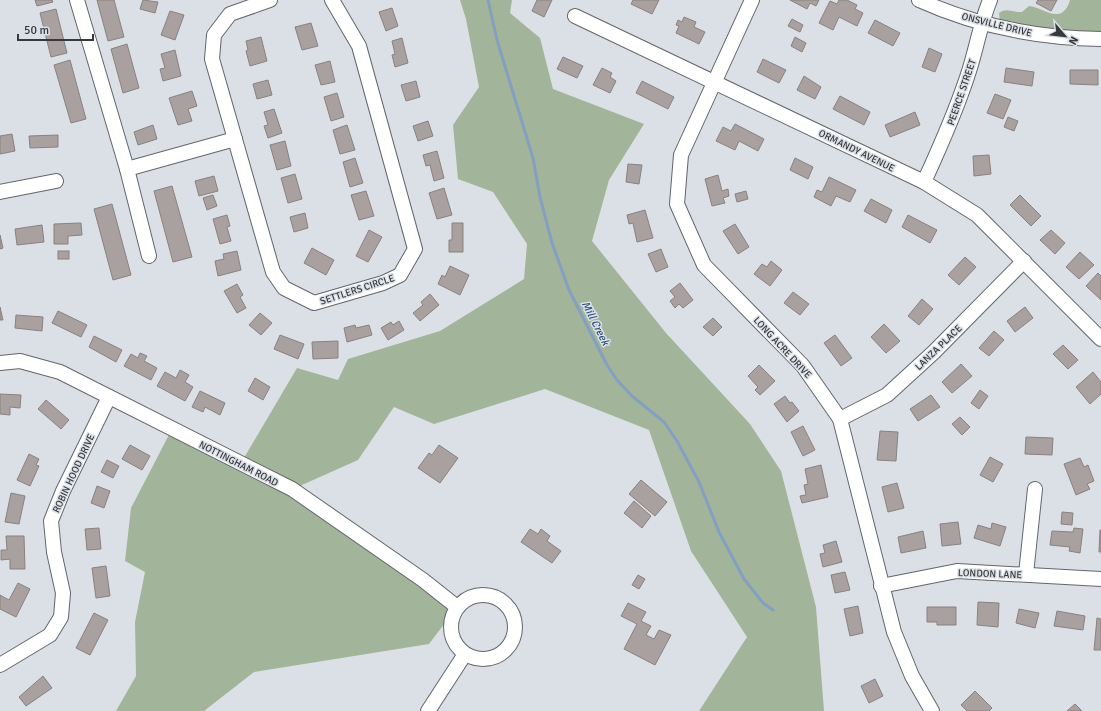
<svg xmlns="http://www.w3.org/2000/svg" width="1101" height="711" viewBox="0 0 1101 711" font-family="Signika,sans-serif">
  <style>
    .green { fill: #a2b49a }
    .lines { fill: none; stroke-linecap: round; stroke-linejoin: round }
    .stream { stroke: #84a0c1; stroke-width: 3 }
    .building { fill: #a9a19f; stroke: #8a817f }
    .minor-casing { stroke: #63666c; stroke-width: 16 }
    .minor { stroke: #fff; stroke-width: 14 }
    .labels { text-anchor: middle; stroke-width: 3; stroke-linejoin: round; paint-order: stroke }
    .street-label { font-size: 10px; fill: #37383b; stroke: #dbe0e7 }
    .water-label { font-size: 11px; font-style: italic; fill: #2b527f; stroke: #dbe0e7 }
  </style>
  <rect width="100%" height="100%" fill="#dbe0e7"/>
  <g class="green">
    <path d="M460 0H512L510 13 540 38 553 89 644 124 609 180 592 241 666 333 750 424 781 471 816 607 824 711H699L747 637 691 551 649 430 545 389 434 424 394 407 358 460 293 489 457 607 429 644 254 672 204 711H116L136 676 135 622 145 572 125 561 131 508 172 429 241 463 297 368 338 380 348 359 440 331 524 279 527 244 493 192 458 179 453 125 479 87 466 19Z"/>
    <path d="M1070 0H1101V34H1083L1000 22 999 13C1007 7 1013 13 1022 12L1029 6C1043 7 1062 27 1070 0Z"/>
  </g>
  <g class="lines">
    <path class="stream" d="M488 0 497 40 533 158 540 197 552 243 569 290 607 365 617 380 632 396 664 422 677 441 699 482 719 532 744 579 763 603 773 610"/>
  </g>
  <g class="building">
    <path d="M35 0H52L53 2 37 6Z"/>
    <path d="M97 0H114L124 37 108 41Z"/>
    <path d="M143 0 158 2 155 13 140 9Z"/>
    <path d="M537 0H552L544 17 532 11Z"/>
    <path d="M633 0H659L652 14 631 4Z"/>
    <path d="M790 0H819L816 6 810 3 807 9Z"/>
    <path d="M839 0H847L857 5 855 9 863 13 857 26 839 17 833 30 819 23 830 1 837 4Z"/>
    <path d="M1038 0H1057L1051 11 1036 3Z"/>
    <path d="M392 8 398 26 386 31 379 12Z"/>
    <path d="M56 9 67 53 51 57 40 13Z"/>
    <path d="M170 11 184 15 175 40 161 35Z"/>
    <path d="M684 17 696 22 694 27 705 32 699 44 676 33 679 26 676 25 678 20 682 22Z"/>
    <path d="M792 19 803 25 800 32 788 26Z"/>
    <path d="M875 20 900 33 893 46 868 33Z"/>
    <path d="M311 23 318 46 302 50 295 27Z"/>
    <path d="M261 37 267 61 250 66 246 51 248 50 246 41Z"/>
    <path d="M795 37 806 43 802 52 791 46Z"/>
    <path d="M402 38 408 63 395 67 392 55 395 54 392 41Z"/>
    <path d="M127 44 139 88 123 93 111 49Z"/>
    <path d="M929 48 942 54 935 72 922 67Z"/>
    <path d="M175 50 181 76 163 81 160 69 165 68 161 54Z"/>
    <path d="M563 57 583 66 577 78 557 69Z"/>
    <path d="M763 59 786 70 779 83 757 72Z"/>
    <path d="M70 60 86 119 71 123 54 65Z"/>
    <path d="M330 61 335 82 321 85 315 65Z"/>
    <path d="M602 68 612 73 610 77 616 81 610 93 593 85Z"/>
    <path d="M1006 68 1034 72 1032 86 1004 82Z"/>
    <path d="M1070 70H1098V85L1070 84Z"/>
    <path d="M804 76 821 87 815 99 797 90Z"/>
    <path d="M268 80 272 95 257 99 253 84Z"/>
    <path d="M416 81 420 97 406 101 401 85Z"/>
    <path d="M642 81 674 97 668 109 636 93Z"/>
    <path d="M192 91 197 106 188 109 192 121 178 125 169 98Z"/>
    <path d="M337 93 344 117 331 121 324 97Z"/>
    <path d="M995 94 1011 100 1003 119 987 113Z"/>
    <path d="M840 96 870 112 864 125 833 109Z"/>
    <path d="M274 109 282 133 268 138 264 126 268 125 264 112Z"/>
    <path d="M915 112 920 125 890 137 885 125Z"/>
    <path d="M1008 117 1018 121 1014 131 1004 127Z"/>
    <path d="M428 121 433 136 418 141 413 126Z"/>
    <path d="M735 124 764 139 758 151 739 141 735 150 716 141 723 127 731 131Z"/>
    <path d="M153 125 157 139 138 145 134 132Z"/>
    <path d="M347 125 355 150 340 154 333 130Z"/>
    <path d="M12 134 15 151 0 154V136Z"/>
    <path d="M58 135V147L30 148 29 136Z"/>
    <path d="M285 141 291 166 277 170 270 145Z"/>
    <path d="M437 151 444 178 434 181 430 165 426 166 423 155Z"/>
    <path d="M989 155 991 174 974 176 973 156Z"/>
    <path d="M355 158 363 183 350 187 343 162Z"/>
    <path d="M795 158 813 167 808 179 790 170Z"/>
    <path d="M628 164 642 165 639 184 626 182Z"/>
    <path d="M295 174 302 199 288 203 281 178Z"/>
    <path d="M718 175 722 191 728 189 729 196 723 198 725 203 712 206 705 179Z"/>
    <path d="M214 176 218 191 199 196 195 181Z"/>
    <path d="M829 177 856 190 850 202 836 196 831 206 814 197 817 190 822 192Z"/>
    <path d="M172 186 192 257 173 262 154 191Z"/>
    <path d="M444 188 452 215 437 219 429 193Z"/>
    <path d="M366 191 374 216 359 220 351 195Z"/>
    <path d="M746 191 748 199 737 202 735 194Z"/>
    <path d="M213 195 217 206 207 210 203 198Z"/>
    <path d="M1020 195 1041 216 1031 226 1010 205Z"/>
    <path d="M871 199 892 210 886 223 864 211Z"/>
    <path d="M112 204 131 275 113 280 94 209Z"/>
    <path d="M645 210 653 238 637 242 633 223 629 224 627 215Z"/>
    <path d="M305 213 308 228 294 232 290 217Z"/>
    <path d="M227 215 230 226 227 227 231 241 220 244 213 219Z"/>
    <path d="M908 215 937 230 930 243 902 227Z"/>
    <path d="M81 223 82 235 68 236V244H54V224Z"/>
    <path d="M452 223H463V252H449V240H452Z"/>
    <path d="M735 224 749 247 738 254 723 231Z"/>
    <path d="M42 225 44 242 17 245 15 229Z"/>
    <path d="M369 230 382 237 368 262 356 256Z"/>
    <path d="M1051 230 1065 243 1055 254 1040 240Z"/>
    <path d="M0 235 3 248 0 249Z"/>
    <path d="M312 248 334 260 326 275 304 263Z"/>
    <path d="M661 249 668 267 656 272 648 254Z"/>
    <rect x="58" y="251" width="11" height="8"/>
    <path d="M237 251 241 270 218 276 215 261 224 259 223 254Z"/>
    <path d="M1080 252 1094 265 1079 279 1066 267Z"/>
    <path d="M965 257 976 267 959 285 948 275Z"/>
    <path d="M771 261 782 270 770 286 754 274 762 264 767 267Z"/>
    <path d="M450 266 469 275 460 295 438 284 442 275 445 277Z"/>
    <path d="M1098 273 1101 276V300L1086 286Z"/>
    <path d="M680 283 693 300 683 308 679 304 675 308 670 301 675 297 670 291Z"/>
    <path d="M237 284 243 295 240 297 246 308 237 313 224 291Z"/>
    <path d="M793 292 809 304 800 315 784 303Z"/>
    <path d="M430 294 439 305 420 321 413 313 423 305 421 302Z"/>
    <path d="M922 299 933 309 919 325 908 316Z"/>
    <path d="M0 307 3 320H0Z"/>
    <path d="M1025 307 1033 318 1015 332 1007 321Z"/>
    <path d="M58 311 87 325 81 337 52 323Z"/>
    <path d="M260 313 272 323 261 335 249 325Z"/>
    <path d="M16 315 43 317 42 331 15 328Z"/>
    <path d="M713 318 722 327 713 336 703 327Z"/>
    <path d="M399 321 404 330 388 340 381 328 391 322 393 325Z"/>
    <path d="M884 324 900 341 886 353 871 337Z"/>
    <path d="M355 325 356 328 369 325 372 335 347 342 344 328Z"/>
    <path d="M994 331 1004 340 989 356 979 348Z"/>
    <path d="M280 335 304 344 298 359 274 349Z"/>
    <path d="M835 335 852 358 841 366 824 343Z"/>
    <path d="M94 336 122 350 116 362 89 347Z"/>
    <path d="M338 341V358L313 359 312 342Z"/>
    <path d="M1063 345 1078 360 1068 369 1053 354Z"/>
    <path d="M140 353 147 356 144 361 157 368 151 380 124 366 131 354 138 358Z"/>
    <path d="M961 364 972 376 952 393 942 382Z"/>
    <path d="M759 365 775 381 760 395 755 390 758 387 748 376Z"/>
    <path d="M180 370 189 375 185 382 193 387 185 401 157 386 165 372 176 378Z"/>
    <path d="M1093 372 1101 382V394L1090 404 1076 387Z"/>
    <path d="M255 378 270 387 263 400 248 391Z"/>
    <path d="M980 390 988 396 979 409 971 403Z"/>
    <path d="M200 391 225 403 220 415 205 407 203 412 192 407Z"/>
    <path d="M0 394 21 395 20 408 10 407V415L0 414Z"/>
    <path d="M931 395 940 407 918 421 910 409Z"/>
    <path d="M785 396 790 403 792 402 799 411 787 422 774 404Z"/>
    <path d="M46 400 69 420 61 429 38 409Z"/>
    <path d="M960 417 970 427 962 435 952 424Z"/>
    <path d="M803 426 815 450 803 456 791 432Z"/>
    <path d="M880 431 898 432 896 461 877 460Z"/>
    <path d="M1026 437 1053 438 1052 455 1025 454Z"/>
    <path d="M130 445 150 456 142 470 122 459Z"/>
    <path d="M439 445 458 458 440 483 418 468 429 453 432 455Z"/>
    <path d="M29 454 39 459 36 465 39 466 30 486 17 480Z"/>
    <path d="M990 457 1003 464 993 482 980 475Z"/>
    <path d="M1080 458 1084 467 1088 465 1094 481 1087 484 1090 489 1076 495 1064 464Z"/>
    <path d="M107 460 119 466 113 478 101 472Z"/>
    <path d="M821 465 828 497 802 503 800 496 806 495 804 485 808 484 805 469Z"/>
    <path d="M641 480 667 502 655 516 629 494Z"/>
    <path d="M897 483 904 508 888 512 882 487Z"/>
    <path d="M97 486 110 491 104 508 91 503Z"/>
    <path d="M11 493 25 496 19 524 5 522Z"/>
    <path d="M634 501 651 516 642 528 624 513Z"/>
    <path d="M1062 512 1073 513 1072 525 1061 524Z"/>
    <path d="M958 522 961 544 942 546 940 524Z"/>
    <path d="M992 523 1006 527 1000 546 974 538 978 525 991 529Z"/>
    <path d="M99 528 101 549 87 550 85 529Z"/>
    <path d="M1074 528 1083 529 1080 553 1069 551 1070 547 1050 545 1052 531 1073 532Z"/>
    <path d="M530 529 538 534 541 529 550 536 547 541 561 551 552 563 521 542Z"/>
    <path d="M1100 530H1101V552H1099Z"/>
    <path d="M923 531 926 548 901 553 898 537Z"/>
    <path d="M6 536H24L25 569H10V559L1 560V550H7Z"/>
    <path d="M836 541 842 562 823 567 820 554 825 553 823 545Z"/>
    <path d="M106 566 110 596 96 598 92 568Z"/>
    <path d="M845 572 850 590 835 593 831 575Z"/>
    <path d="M638 575 645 579 639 589 632 585Z"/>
    <path d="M18 583 30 589 16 617 0 609V595L9 600Z"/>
    <path d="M978 602 999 603 998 627 977 625Z"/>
    <path d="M628 603 646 612 641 621 651 626 646 635 654 639 659 630 671 635 655 665 624 649 637 624 621 616Z"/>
    <path d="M858 606 863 633 850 636 844 609Z"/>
    <path d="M927 607H956V625H937V622H927Z"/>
    <path d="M1019 609 1039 613 1035 628 1016 623Z"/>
    <path d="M1057 611 1085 616 1083 630 1054 626Z"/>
    <path d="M94 613 108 620 90 655 76 648Z"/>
    <path d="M1097 618 1101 619V650H1094Z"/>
    <path d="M43 676 52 688 26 706 19 697Z"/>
    <path d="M875 679 883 696 869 703 861 686Z"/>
    <path d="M975 691 992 708 989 711H967L961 705Z"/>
    <path d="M1075 704 1082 711H1067Z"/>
  </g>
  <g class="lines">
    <defs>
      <g id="minor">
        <path d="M77 0 127 169 149 256"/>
        <path d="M270 0 230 14 214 35 212 59 273 272 284 288 314 303 383 283 400 275 415 249 359 46 332 0"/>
        <path d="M752 0 681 155 677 204 704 265 803 366 840 419 894 632 912 676 932 711"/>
        <path d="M919 0C976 26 1039 38 1101 39"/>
        <path d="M575 16 924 182 977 215 1101 339"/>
        <path d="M127 169 235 139"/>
        <path d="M924 182C941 145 958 107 970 68 977 45 981 22 990 0"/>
        <path d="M0 192 56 181"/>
        <path d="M0 363 20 361 60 372 292 489 423 580 457 607"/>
        <path d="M840 419 887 395 934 352 1024 261"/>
        <path d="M1026 574 1035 489"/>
        <path d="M881 586 957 571 1101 579"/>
        <circle cx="483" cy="627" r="32"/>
        <path d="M0 665 50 635 61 617 63 593 54 552 51 521 63 491 109 397"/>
        <path d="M428 711 465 654"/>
      </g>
    </defs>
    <use href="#minor" class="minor-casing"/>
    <use href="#minor" class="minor"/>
  </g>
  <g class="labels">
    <g class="street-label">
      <text transform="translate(997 24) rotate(14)" y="4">ONSVILLE DRIVE</text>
      <text transform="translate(961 92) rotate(-71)" y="4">PEERCE STREET</text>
      <text transform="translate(857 150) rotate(26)" y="4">ORMANDY AVENUE</text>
      <text transform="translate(357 289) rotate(-18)" y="4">SETTLERS CIRCLE</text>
      <text transform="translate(783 347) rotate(47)" y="4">LONG ACRE DRIVE</text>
      <text transform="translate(938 347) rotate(-44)" y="4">LANZA PLACE</text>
      <text transform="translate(239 463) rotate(27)" y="4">NOTTINGHAM ROAD</text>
      <text transform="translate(73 473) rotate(-65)" y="4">ROBIN HOOD DRIVE</text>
      <text transform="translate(990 573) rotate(2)" y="4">LONDON LANE</text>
    </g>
    <g class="water-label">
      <text transform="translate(596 323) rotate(63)" y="4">Mill Creek</text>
    </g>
  </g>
  <g transform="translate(1065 36) rotate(118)" stroke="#dbe0e7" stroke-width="3" paint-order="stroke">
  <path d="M0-3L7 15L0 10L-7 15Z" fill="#37383b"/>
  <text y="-6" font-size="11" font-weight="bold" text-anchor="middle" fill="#37383b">N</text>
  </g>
  <path d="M18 34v6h75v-6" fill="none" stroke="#37383b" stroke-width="2"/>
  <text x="24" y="34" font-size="12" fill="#37383b" stroke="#dbe0e7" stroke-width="3" paint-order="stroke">50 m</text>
</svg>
